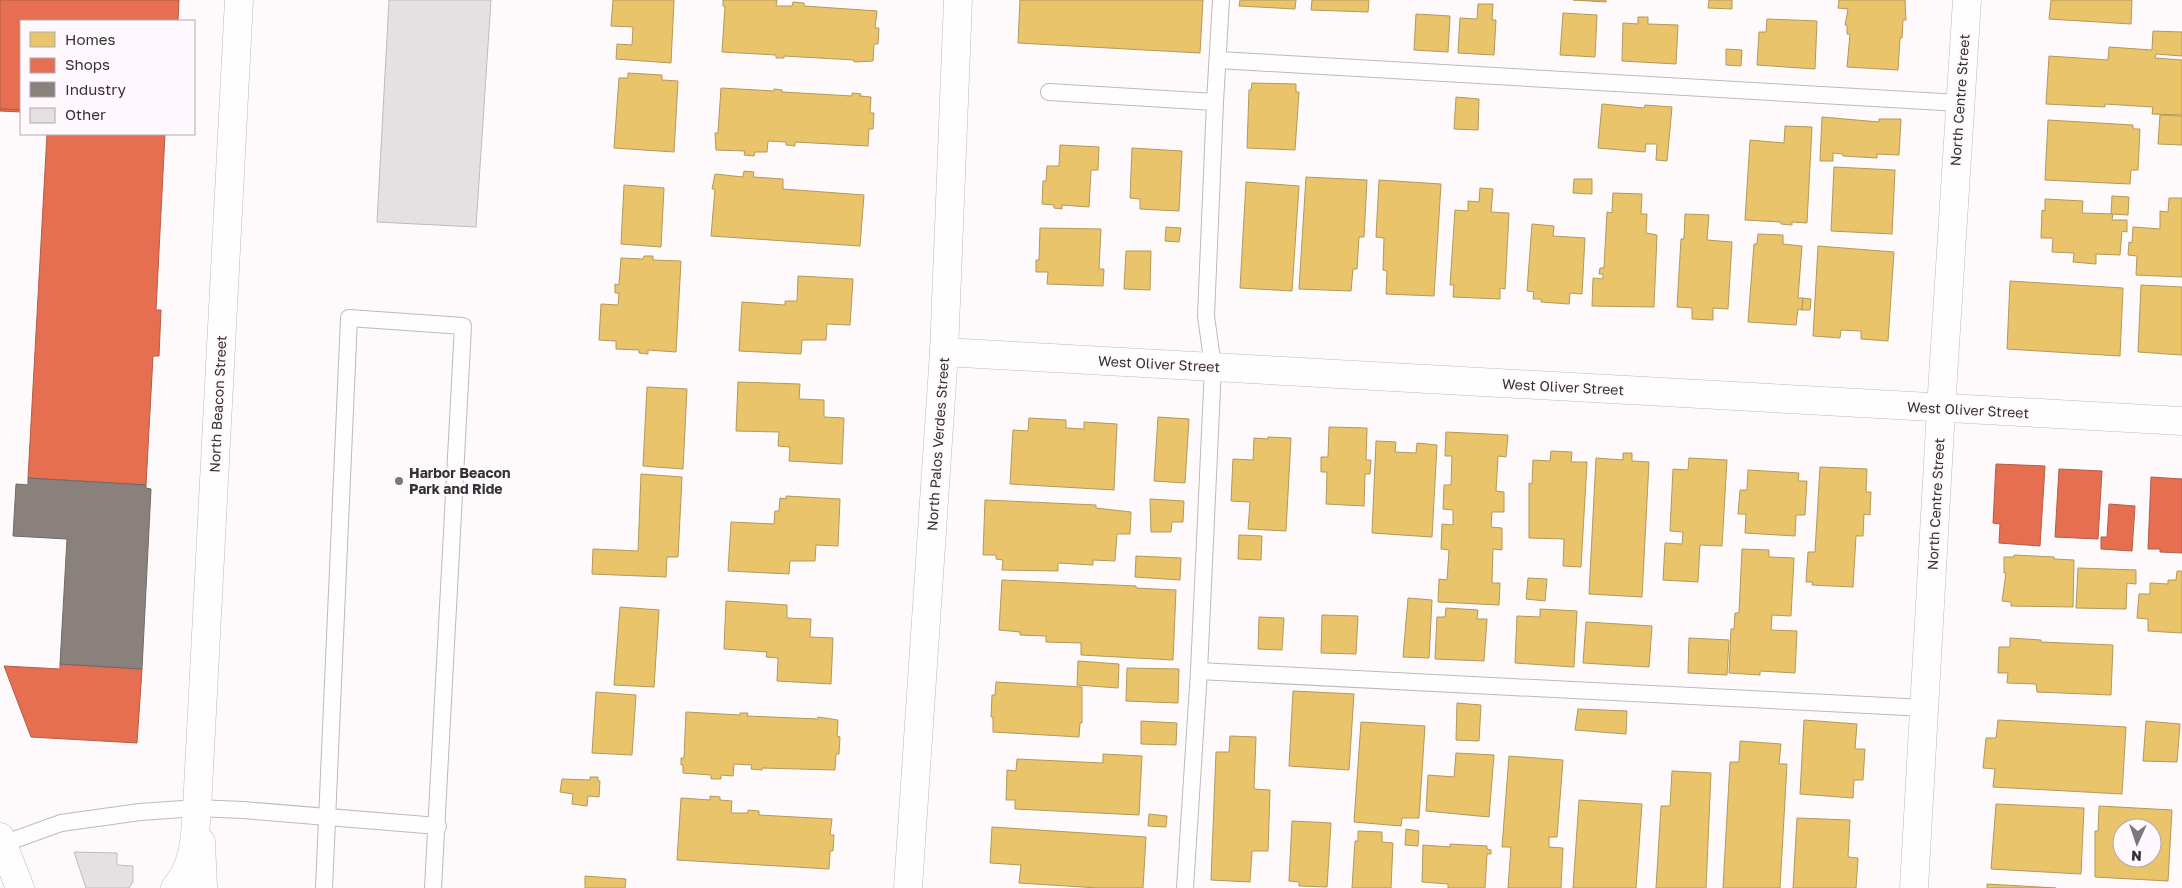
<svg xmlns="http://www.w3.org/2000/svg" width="2182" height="888" viewBox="0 0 2182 888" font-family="'Golos Text',sans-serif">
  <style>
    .homes { fill: #e9c46a; stroke: #b3985a; fill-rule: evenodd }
    .shops { fill: #e76f51; stroke: #b25c48 }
    .industry { fill: #8a817c; stroke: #716966 }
    .building { fill: #e5e1e3; stroke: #bfbabd }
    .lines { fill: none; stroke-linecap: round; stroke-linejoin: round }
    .service-casing { stroke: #beb9bc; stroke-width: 18 }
    .minor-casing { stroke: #beb9bc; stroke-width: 29 }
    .secondary-casing { stroke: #beb9bc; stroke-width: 29 }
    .service { stroke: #fffeff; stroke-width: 16 }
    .minor { stroke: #fffeff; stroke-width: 28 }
    .secondary { stroke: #fffeff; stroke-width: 28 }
    .poi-dot { fill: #7c777a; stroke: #fff9fd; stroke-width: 2 }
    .labels { text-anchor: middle; stroke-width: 5; stroke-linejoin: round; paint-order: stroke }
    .street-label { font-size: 14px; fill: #363134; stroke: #fff9fd }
    .poi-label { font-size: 14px; font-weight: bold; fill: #363134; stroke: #fff9fd; text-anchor: start }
  </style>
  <rect width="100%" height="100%" fill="#fefafc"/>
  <g class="homes">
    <path d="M613 0H674L671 63 616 59 617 44 632 45 633 27 611 26Z"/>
    <path d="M723 0H777L776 6H792L793 2 804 3V6L877 11 875 28H879L878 44H874L873 61 854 62V60L784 56V58H776V55L722 52 725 6H723Z"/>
    <path d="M1020 0H1203L1200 53 1018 43Z"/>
    <path d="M1240 0H1296L1295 9 1239 6Z"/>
    <path d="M1312 0H1369L1368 12 1311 10Z"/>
    <path d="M1573 0H1606V2Z"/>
    <path d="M1709 0H1732V9L1708 8Z"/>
    <path d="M1839 0H1905L1906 20H1903L1902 38H1900L1898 70 1847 67 1850 34H1847V25H1845L1848 9 1838 8Z"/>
    <path d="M2051 0H2132L2131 24 2049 19Z"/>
    <path d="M1478 4H1493L1492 20H1496L1494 55 1458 53 1460 18 1477 19Z"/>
    <path d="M1563 13 1597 15 1595 57 1560 55Z"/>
    <path d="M1416 14 1450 16 1448 52 1414 50Z"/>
    <path d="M1638 17H1648V24L1678 25 1676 64 1622 61 1623 23 1638 24Z"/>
    <path d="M1767 19 1817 21 1815 69 1757 65 1759 32H1766Z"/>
    <path d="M2153 31 2182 32V56L2156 54 2155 58 2182 60V115L2152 114 2153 107 2105 104V107L2046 104 2049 56 2108 60 2109 47 2152 50Z"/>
    <path d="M1726 49 1742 50 1741 66 1726 65Z"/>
    <path d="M628 73 662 75V80L678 81 674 152 614 148 619 78H628Z"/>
    <path d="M1252 83 1296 84V92H1299L1295 150 1247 148 1249 90H1251Z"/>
    <path d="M721 88 774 91V89L782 90V92L852 96V93L861 94 860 96 871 97 870 113H874L873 129H869L868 146 795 142V146L786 145V142L768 141 767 152H755L754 156 744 155 745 151 716 150 715 133H718Z"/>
    <path d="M1456 97 1479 99 1478 130 1454 129Z"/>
    <path d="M1602 104 1644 108 1645 105 1672 107 1667 161 1656 160 1657 144H1646L1645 152 1598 148Z"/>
    <path d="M2160 115 2182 116V145L2158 144Z"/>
    <path d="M1822 117 1879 122V119H1901L1899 155 1877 154V158L1843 156V154L1833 153V161H1820Z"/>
    <path d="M2048 120 2133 125V129H2140L2138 170H2131L2130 184 2045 180Z"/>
    <path d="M1785 126 1812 127 1807 223 1792 222V225L1781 224V222L1745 220 1750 140 1784 143Z"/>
    <path d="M1060 145 1099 147 1098 170H1091L1089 207 1062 205V209L1054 208V205L1042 204 1043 181H1046L1047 166H1059Z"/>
    <path d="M1132 148 1182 151 1179 211 1140 209V199L1130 198Z"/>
    <path d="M1834 167 1895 170 1892 234 1831 231Z"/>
    <path d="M744 171 754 172 753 177 783 179V189L864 195 860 246 711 236 715 189H712L715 174 743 177Z"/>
    <path d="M1306 177 1367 180 1364 237H1359L1357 269H1353L1351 291 1299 289Z"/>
    <path d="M1574 179H1592V194L1573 193Z"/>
    <path d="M1379 180 1441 184 1434 296 1386 294 1387 271 1383 270 1384 238 1376 237Z"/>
    <path d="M1246 182 1299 186 1292 291 1240 288Z"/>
    <path d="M624 185 664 188 661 247 621 244Z"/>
    <path d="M1480 188 1493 189 1491 212 1509 213 1505 289 1500 288V299L1453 297 1454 285H1450L1455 210 1468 211V201L1479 202Z"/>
    <path d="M1613 193 1642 194 1641 214H1647L1646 233 1657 235 1654 307 1592 306 1593 278 1603 279V274H1599L1600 268H1604L1607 212 1612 213Z"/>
    <path d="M2112 196 2129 197 2128 215 2111 214Z"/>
    <path d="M2169 198H2182V277L2136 275 2137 256 2128 255 2129 242 2132 243 2133 227 2160 229V211L2168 212Z"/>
    <path d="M2045 199 2083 201 2082 213 2113 214 2112 220H2127V232L2122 231 2120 255 2096 254V264L2073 262 2074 253 2052 252 2053 238H2041L2042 210 2045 211Z"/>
    <path d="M1685 214 1709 215 1707 240 1732 242 1728 309 1713 308V320L1692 319V308L1677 307 1681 239H1684Z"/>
    <path d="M1532 224 1554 226 1553 236 1585 238 1582 294 1570 293 1569 304 1541 302V299H1533L1534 292 1527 291Z"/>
    <path d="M1166 227 1181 228 1179 242 1165 241Z"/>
    <path d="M1040 228 1101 229 1099 269H1104L1103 286 1047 284 1048 272H1036V260H1039Z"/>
    <path d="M1758 234 1783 235V244L1802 246 1798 298H1803L1802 310 1798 309 1796 325 1748 322 1754 244H1757Z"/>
    <path d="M1818 246 1894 252 1888 341 1861 339V331L1841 330 1840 338 1813 336Z"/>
    <path d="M1126 251H1151L1150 290 1124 289Z"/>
    <path d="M644 256H653V260L681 261 676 352 648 350V354L639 353V350L616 349V341L599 340 601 304 618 305 619 293H615V284L619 285 621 258 643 259Z"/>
    <path d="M798 276 853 279 850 325 827 324 826 340H802L801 354 739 351 742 302 785 305V301H797Z"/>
    <path d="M2010 281 2123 288 2120 356 2007 349Z"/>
    <path d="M2141 285 2182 287V355L2138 352Z"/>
    <path d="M1803 298 1811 299 1810 310H1802Z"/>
    <path d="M738 382 800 384 799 399 824 400V417L844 418 842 464 789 461 790 447 778 446 779 432 736 431Z"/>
    <path d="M647 387 687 389 683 469 643 466Z"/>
    <path d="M1158 417 1189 419 1185 483 1154 481Z"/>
    <path d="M1029 418 1066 420V428L1084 429V422L1117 424 1114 490 1010 484 1013 430 1028 431Z"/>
    <path d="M1329 427 1367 428 1366 460H1371L1370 474H1365L1364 506 1326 504 1327 472H1321V457H1328Z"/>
    <path d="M1446 432 1508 435 1506 457 1498 456 1496 491 1504 492V512H1492L1491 527 1502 528V550L1493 549 1492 583H1500L1499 605 1438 602 1439 579 1447 580 1449 550 1441 549 1442 524 1453 525V510L1443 509 1444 485H1451L1452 456H1445Z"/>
    <path d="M1268 437 1291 438 1286 531 1248 529 1250 502 1231 501 1233 459 1253 460 1254 438 1268 439Z"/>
    <path d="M1376 441 1396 442 1395 452 1416 453 1417 443 1437 445 1432 537 1372 533Z"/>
    <path d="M1551 451 1572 452 1571 462H1587L1581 567 1563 566 1564 539 1529 538V483L1532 484 1533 460 1550 461Z"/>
    <path d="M1623 453H1632V461L1649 462 1642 597 1589 594 1596 458 1623 460Z"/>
    <path d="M1689 458 1727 460 1722 546 1700 545 1698 582 1663 580 1665 543 1682 544 1683 532 1670 531 1673 469 1688 470Z"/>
    <path d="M1820 467 1867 469 1866 492H1871L1870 515 1864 514 1863 536H1856L1853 587 1812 585 1813 582H1806L1808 552H1815Z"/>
    <path d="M1748 470 1799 473 1798 481H1807L1805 515H1796L1795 536 1745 533 1746 514H1738L1740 490H1747Z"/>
    <path d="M641 474 682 477 678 557H667L666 577 592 574 593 549 638 551Z"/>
    <path d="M786 496 840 499 838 546 816 545 815 561H790L789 574 728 571 731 522 774 524 775 511H779L780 498 786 499Z"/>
    <path d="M1150 499 1184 501 1183 522H1172L1171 532H1151Z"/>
    <path d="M985 500 1096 505V508L1131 512 1130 534H1117L1115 561 1093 560V565L1058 563V571L1002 570 1003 560 996 559V555H983Z"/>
    <path d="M1239 535 1262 536 1261 560 1238 559Z"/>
    <path d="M1742 549 1769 550V557L1794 558 1791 616 1772 615 1771 630 1797 631 1795 673 1760 671V675L1729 673 1731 629H1734L1735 613H1739Z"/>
    <path d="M2014 555 2054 557V559L2074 560 2073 607 2011 606V602L2002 601 2006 573H2004V557H2014Z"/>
    <path d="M1136 556 1181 558 1180 580 1135 577Z"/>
    <path d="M2078 568 2136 570V584L2127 583 2126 609 2076 608Z"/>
    <path d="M2177 571H2182V633L2148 631V619L2137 618 2139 594H2150V583L2168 584V580H2176Z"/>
    <path d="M1528 578 1547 579 1545 601 1526 599Z"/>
    <path d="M1002 580 1136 586V588L1176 590 1173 660 1081 655V643L1046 642V636L1020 635V632L999 630Z"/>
    <path d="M1408 598 1432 600 1429 658 1403 657Z"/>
    <path d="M726 601 787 605V618L811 619 810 637 833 638 831 684 777 681 778 658 766 657 767 652 724 649Z"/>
    <path d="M620 607 659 610 654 687 614 685Z"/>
    <path d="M1446 608 1478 610 1477 619H1487L1484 661 1435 659 1437 617H1445Z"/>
    <path d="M1540 609 1577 611 1574 667 1515 663 1517 616 1540 617Z"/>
    <path d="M1322 615 1358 616 1356 654 1321 653Z"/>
    <path d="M1259 617 1284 618 1282 650 1258 649Z"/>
    <path d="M1586 622 1652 626 1649 667 1583 663Z"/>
    <path d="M1689 638 1729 640 1727 675 1688 673Z"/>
    <path d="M2010 638 2041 640V642L2113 645 2111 695 2037 692 2036 684 2007 683 2008 673H1998L1999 647H2010Z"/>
    <path d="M1078 661 1119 664 1118 688 1077 685Z"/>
    <path d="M1127 668 1179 669 1178 703 1126 701Z"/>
    <path d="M996 682 1082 687V723H1080L1079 737 993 732V717H991L992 695H995Z"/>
    <path d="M1293 691 1354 694 1349 770 1289 766Z"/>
    <path d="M596 692 636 695 632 755 592 753Z"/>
    <path d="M1457 703 1481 705 1479 741 1456 740Z"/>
    <path d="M1578 709 1627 711 1626 734 1575 730Z"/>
    <path d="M686 712 740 715V713H748L747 716 818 719V717L838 720 837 736 840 737 839 754H836L835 770 762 768V770L751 769 752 765 734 764 733 776 721 775V779H711V775L683 773V765H681V758H684Z"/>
    <path d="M1804 720 1857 724 1855 749H1865L1863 780H1854L1853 798 1800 794Z"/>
    <path d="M1998 720 2126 727 2122 794 1993 787 1995 769 1983 768 1986 738H1996Z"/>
    <path d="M1141 721 1177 723 1176 745 1141 744Z"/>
    <path d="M2146 721 2180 724 2177 762 2143 761Z"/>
    <path d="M1361 722 1425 726 1419 818H1402L1401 826 1354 822Z"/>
    <path d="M1230 736 1256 737 1254 789 1270 790 1268 851H1252L1250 882 1211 880 1216 752H1229Z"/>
    <path d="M1740 741 1781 744 1779 764H1787L1780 888H1723L1730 762H1739Z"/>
    <path d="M1456 753 1494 755 1489 817 1426 811 1428 775 1454 777Z"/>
    <path d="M1103 754 1142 756 1139 815 1015 809V800H1006L1007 770 1016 771 1017 759 1103 763Z"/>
    <path d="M1509 756 1563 760 1557 837H1549V847L1563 848 1561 888H1508L1511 847H1502Z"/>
    <path d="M1672 771 1711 773 1706 888H1656L1661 806H1670Z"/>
    <path d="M590 777H598V781H600L599 797 588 796 587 806 572 804 573 794 560 792 562 779 590 780Z"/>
    <path d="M710 796 720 797V800L732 801 731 813H748V810L759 811V815L832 819 830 835H834L833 851H830L829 869 677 860 681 798 710 800Z"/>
    <path d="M1579 800 1642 804 1636 888H1573Z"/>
    <path d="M1996 804 2084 808 2081 874 1991 869Z"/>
    <path d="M2099 806 2172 810 2168 881 2095 877V831H2098ZM2122 828H2152V858H2122Z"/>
    <path d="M1149 814 1167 816 1166 827 1148 826Z"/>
    <path d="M1797 818 1850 820 1848 857 1858 858 1856 888H1793Z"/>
    <path d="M1292 821 1331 823 1327 887 1299 886V882L1289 881Z"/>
    <path d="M992 827 1146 837 1143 888H1098L1019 883 1021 865 990 863Z"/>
    <path d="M1406 829 1419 831 1418 846 1405 845Z"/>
    <path d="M1358 831 1382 832V842L1393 843 1391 888H1352L1355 841H1358Z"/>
    <path d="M1450 844 1487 846V849L1491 850V854H1487L1485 888H1448V884L1422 882 1423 845 1450 847Z"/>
    <path d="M585 876 626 879 625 888H585Z"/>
    <path d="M1987 884 2056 888H1987Z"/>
  </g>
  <g class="shops">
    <path d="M0 0H179L178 21H21V110L0 109Z"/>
    <path d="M0 109 21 110V112L0 111Z"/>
    <path d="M47 134H165L156 310H161L159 356H153L146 485 28 478Z"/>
    <path d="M1996 464 2045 466 2040 546 1999 543 2000 524 1993 523Z"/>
    <path d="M2059 469 2102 471 2098 539 2055 537Z"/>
    <path d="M2151 477 2182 479V553L2160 552V549H2148Z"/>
    <path d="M2109 504 2135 506 2132 551 2101 549V537H2107Z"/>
    <path d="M60 664 142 669 137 743 31 737 4 666 60 669Z"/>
  </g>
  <path class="industry" d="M28 478 146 485V488L151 489 142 669 60 664 67 539 13 536 16 484 28 485Z"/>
  <g class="building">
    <path d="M389 0H491L476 227 377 222Z"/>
    <path d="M74 852 117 853V865L133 866V882L129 888H86Z"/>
  </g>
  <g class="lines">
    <defs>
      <g id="service">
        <path d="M1218 60 1960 103"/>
        <path d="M1049 92 1215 102"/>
        <path d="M1199 671 1926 708"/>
        <path d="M0 845 61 823 140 812 197 808 243 810 438 826"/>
        <path d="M324 888 349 318 463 326 433 888"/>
        <path d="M1185 888 1199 671 1213 367 1206 316 1215 102 1221 0"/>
      </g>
      <g id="minor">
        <path d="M944 352 2182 421"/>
        <path d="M201 842 203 888"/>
        <path d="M175 888C195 865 195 837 197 808L239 0"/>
        <path d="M908 888 944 352 958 0"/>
        <path d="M1914 888 1941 409 1967 0"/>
      </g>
      <path id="secondary" d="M0 837 20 888"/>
    </defs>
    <use href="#service" class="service-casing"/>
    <use href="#minor" class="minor-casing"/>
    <use href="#secondary" class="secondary-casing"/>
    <use href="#service" class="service"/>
    <use href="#minor" class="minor"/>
    <use href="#secondary" class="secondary"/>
  </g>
  <circle class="poi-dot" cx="399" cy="481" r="5"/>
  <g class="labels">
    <g class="street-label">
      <text transform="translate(1960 100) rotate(-86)" y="5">North Centre Street</text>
      <text transform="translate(1159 364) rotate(3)" y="5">West Oliver Street</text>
      <text transform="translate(1563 387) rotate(3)" y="5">West Oliver Street</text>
      <text transform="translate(218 404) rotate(-87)" y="5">North Beacon Street</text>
      <text transform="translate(1968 410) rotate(3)" y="5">West Oliver Street</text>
      <text transform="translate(938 444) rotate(-86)" y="5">North Palos Verdes Street</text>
      <text transform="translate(1936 504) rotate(-87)" y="5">North Centre Street</text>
    </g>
    <g class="poi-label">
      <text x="409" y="478">Harbor Beacon<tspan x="409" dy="16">Park and Ride</tspan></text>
    </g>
  </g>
  <rect x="20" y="20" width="175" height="115" fill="#fff9fd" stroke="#afa9ad"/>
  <rect x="30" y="32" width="25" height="15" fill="#e9c46a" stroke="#afa9ad"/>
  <text x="65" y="45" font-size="15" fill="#363134">Homes</text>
  <rect x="30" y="58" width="25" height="15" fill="#e76f51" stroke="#afa9ad"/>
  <text x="65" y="70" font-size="15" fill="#363134">Shops</text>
  <rect x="30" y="82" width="25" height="15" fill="#8a817c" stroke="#afa9ad"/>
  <text x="65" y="95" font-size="15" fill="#363134">Industry</text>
  <rect x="30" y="108" width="25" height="15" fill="#e5e1e3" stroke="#afa9ad"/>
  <text x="65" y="120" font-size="15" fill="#363134">Other</text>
  <g transform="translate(2137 843) rotate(183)"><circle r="24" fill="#fff9fd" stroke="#afa9ad"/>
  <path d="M0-4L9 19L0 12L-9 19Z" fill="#7c777a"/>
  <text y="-8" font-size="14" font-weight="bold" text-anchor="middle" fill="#363134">N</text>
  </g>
</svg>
